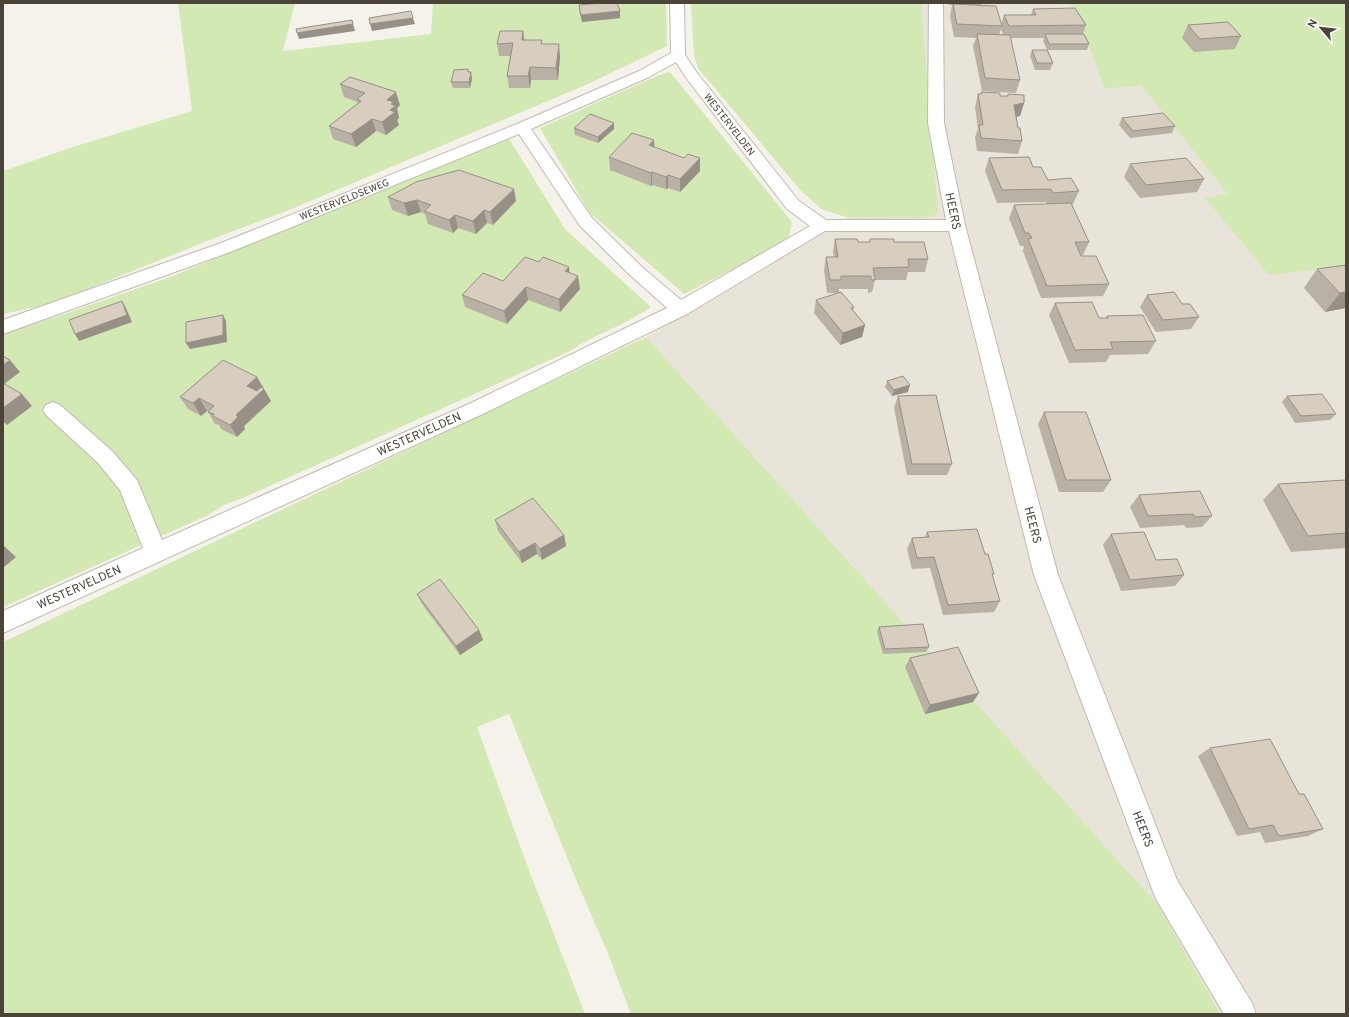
<svg xmlns="http://www.w3.org/2000/svg" width="1349" height="1017" viewBox="0 0 1349 1017" font-family="Overpass,sans-serif">
  <style>
    .residential { fill: #e9e4d9 }
    .green { fill: #d2e9b4 }
    .lines { fill: none; stroke-linecap: round; stroke-linejoin: round }
    .minor-casing { stroke: #c1baad; stroke-width: 2 }
    .minor { fill: #fff; fill-rule: evenodd }
    .wall { fill: #b9b1a5; fill-rule: evenodd }
    .shaded-wall { fill: #969086 }
    .building { fill: #d7cec0; stroke: #969086 }
    .labels { text-anchor: middle; stroke-width: 3; stroke-linejoin: round; paint-order: stroke }
    .far-street-label { font-size: 10px; fill: #4a4338; stroke: #fff }
    .street-label { font-size: 12px; fill: #4a4338; stroke: #fff }
  </style>
  <rect width="100%" height="100%" fill="#f5f2eb"/>
  <path class="residential" d="M913 3H1295L1346 258V1014H1201L646 337 853 214Z"/>
  <g class="green">
    <path d="M178 3H295L283 51 431 34 433 3H666L667 46 586 85 289 210 207 241 51 304 3 314V171L79 145 192 111Z"/>
    <path d="M691 3H921L938 214 924 218 846 217 823 210 801 191 698 68 694 56Z"/>
    <path d="M1050 3H1346V266L1269 275 1205 198 1228 194 1141 85 1105 89 1074 5Z"/>
    <path d="M670 72 792 222 788 241 684 294 589 212 540 128 659 75Z"/>
    <path d="M508 137 565 229 651 307C626 325 595 334 570 351L245 497 224 505 206 516 3 607V333L56 317 173 276Z"/>
    <path d="M646 337 1157 904 1220 1014H631L607 951 577 882 509 714 477 727 530 873 585 1014H3V642Z"/>
  </g>
  <g class="lines">
    <defs>
      <path id="minor" d="M670 3H684L685 55 697 73 799 201 826 220H946L928 123 929 3H943L944 123 965 225 1058 575 1177 880 1252 1003 1256 1014H1224L1156 899 1152 889 1034 575 949 231H825L687 314 485 413 3 633V611L143 548 120 490 98 463 46 415 43 410 46 405 53 402 60 405 112 451 137 480 162 540 471 403 667 308 630 275 580 226 519 134 233 251 3 334V320L221 243 517 124 639 71 671 53ZM676 62 687 79 787 209 810 226 681 300 642 267 592 218 531 129 649 77Z"/>
    </defs>
    <use href="#minor" class="minor-casing"/>
    <use href="#minor" class="minor"/>
  </g>
  <g class="wall">
    <path d="M948 3H981V5L1001 25 1004 15H1031L1033 9 1086 25 1083 34 1089 44 1087 50H1048L1053 63 1050 70H1035L1030 56 1032 50H1047L1043 41 1044 38H1010L1020 80 1016 93 982 91 973 46 976 38 954 37 950 16 952 5H949ZM1001 29 1003 35H1004H999Z"/>
    <path d="M579 5 620 18 582 22 579 11Z"/>
    <path d="M1188 25 1241 36 1235 49 1194 52 1182 38Z"/>
    <path d="M523 31 524 40H542V44L560 57 558 80H531L530 88H509L507 76 510 56H499L497 44Z"/>
    <path d="M469 72 472 79 470 88H453L451 82Z"/>
    <path d="M340 84 400 105 397 108 399 118 397 120 399 125 386 135 376 131 356 147 333 139 329 126 358 103 357 102 344 97Z"/>
    <path d="M981 92 1000 96H1007L1008 94 1024 103 1020 116H1016L1018 128 1022 141 1018 154 977 151 975 137 978 129 975 107 978 94H981Z"/>
    <path d="M1122 118 1175 126 1172 133 1130 138 1119 125Z"/>
    <path d="M574 128 614 129 598 143 575 135Z"/>
    <path d="M654 140V147L700 171 680 192 668 188 666 189 652 185 651 186 610 170 609 157Z"/>
    <path d="M989 158 1033 167 1048 180 1079 191 1073 204H1071L1089 242 1083 255H1081V256L1109 284 1103 296 1041 298 1023 251 1024 246H1020L1009 218 1014 205 1047 204 1046 202 997 203 985 171Z"/>
    <path d="M1130 164 1204 179 1197 192 1140 198 1124 177Z"/>
    <path d="M388 197 516 201 493 225 487 223 476 234 458 228 453 233 428 224 425 214 421 212 408 216 392 210Z"/>
    <path d="M835 239 858 242H869L870 239 894 242 928 259 925 272H908L906 280H875L872 292 868 293V289H839V293H827L824 270 826 257H834L833 252Z"/>
    <path d="M1346 265V308L1325 312 1304 288 1317 269Z"/>
    <path d="M570 273 580 289 560 312 528 300 507 324 465 307 462 295 503 281Z"/>
    <path d="M1147 295 1199 317 1191 329 1156 332 1140 307Z"/>
    <path d="M816 300 854 307 853 311 865 325 862 337 840 345 814 313Z"/>
    <path d="M1055 303 1099 318H1106L1107 316 1156 341 1148 354 1110 355 1106 362 1069 363 1049 315Z"/>
    <path d="M257 377 271 401 244 426 245 429 237 437 221 429 219 425 215 424 208 412H209L207 411 201 416 188 409 180 397Z"/>
    <path d="M887 381 908 392 892 396 885 387Z"/>
    <path d="M898 396 952 464 947 475H907L894 408Z"/>
    <path d="M1287 396 1336 414 1330 420 1295 423 1282 402Z"/>
    <path d="M1044 412 1111 480 1103 492H1059L1038 424Z"/>
    <path d="M1346 480V548L1291 552 1263 500 1278 484Z"/>
    <path d="M1139 495 1212 516 1202 527 1186 528 1184 525 1140 528 1130 507Z"/>
    <path d="M495 520 564 535 566 546 542 560 537 554 522 563 498 531Z"/>
    <path d="M927 532 985 554 994 574 992 576 1000 601 994 612 943 615 930 568 912 569 907 549 912 538 925 537Z"/>
    <path d="M1111 534 1156 560 1184 575 1175 586 1121 591 1103 545Z"/>
    <path d="M417 594 479 630 483 640 460 655 422 604Z"/>
    <path d="M879 627 929 647 926 652 883 654 877 632Z"/>
    <path d="M910 658 973 702 925 714 905 667Z"/>
    <path d="M1210 748 1299 794 1323 829 1308 836 1265 843 1260 832 1237 836 1198 756Z"/>
  </g>
  <g class="shaded-wall">
    <path d="M620 11V18L582 22 581 15Z"/>
    <path d="M413 18 415 24 372 31 370 24Z"/>
    <path d="M352 20 355 31 299 39 297 33Z"/>
    <path d="M523 31 525 44 522 40Z"/>
    <path d="M559 44 560 57 558 80 556 68Z"/>
    <path d="M530 67 531 80 530 88 528 76Z"/>
    <path d="M471 72 472 79 470 88 469 82Z"/>
    <path d="M396 92 400 105 397 108 399 118 397 120 399 125 386 135 382 122 387 100Z"/>
    <path d="M1024 103 1020 116 1010 118 1014 105Z"/>
    <path d="M372 119 376 131 356 147 351 134Z"/>
    <path d="M614 123V129L598 143V137Z"/>
    <path d="M654 140 655 153 649 145Z"/>
    <path d="M700 158V171L680 192V179Z"/>
    <path d="M652 172V185L651 186V173Z"/>
    <path d="M668 175V188L666 189V177Z"/>
    <path d="M514 189 516 201 493 225 490 212Z"/>
    <path d="M417 200 421 212 408 216 404 203Z"/>
    <path d="M484 210 487 223 476 234 473 221Z"/>
    <path d="M455 215 458 228 453 233 449 220Z"/>
    <path d="M569 267 570 280 565 271Z"/>
    <path d="M578 276 580 289 560 312 559 299Z"/>
    <path d="M526 287 528 300 507 324 504 311Z"/>
    <path d="M1346 292V308L1325 312 1340 293Z"/>
    <path d="M122 301 126 308 132 322 79 341 75 334Z"/>
    <path d="M223 315 226 321 227 342 190 349 186 343Z"/>
    <path d="M865 325 862 337 840 345 843 333Z"/>
    <path d="M10 360 20 372 3 385V365Z"/>
    <path d="M257 377 271 401 244 426 245 429 237 437 230 425 236 415 247 386Z"/>
    <path d="M910 385 908 392 892 396 894 390Z"/>
    <path d="M22 394 32 406 7 425 3 421V408Z"/>
    <path d="M199 398 207 411 201 416 193 403Z"/>
    <path d="M564 535 566 546 542 560 540 549Z"/>
    <path d="M535 543 537 554 522 563 519 552Z"/>
    <path d="M4 546 16 557 3 568V547Z"/>
    <path d="M479 630 483 640 460 655 456 646Z"/>
    <path d="M979 693 973 702 925 714 930 705Z"/>
  </g>
  <g class="building">
    <path d="M601 3H617L620 11 581 15 579 5Z"/>
    <path d="M953 4 996 6 1002 26 957 24Z"/>
    <path d="M1075 8 1086 25 1009 26 1004 15H1036L1033 9Z"/>
    <path d="M411 11 413 18 370 24 369 18Z"/>
    <path d="M352 20 353 24 297 33 296 29Z"/>
    <path d="M1228 22 1241 36 1200 39 1188 25Z"/>
    <path d="M500 31H523L522 40H542L541 44H559L556 68 530 67 528 76H507L513 43 497 44Z"/>
    <path d="M977 34 1010 35 1020 80 985 78Z"/>
    <path d="M1045 34H1084L1089 44H1049Z"/>
    <path d="M1032 50H1047L1053 63H1037Z"/>
    <path d="M468 69V72H471L469 82H451L454 70Z"/>
    <path d="M350 77 396 92 387 100 394 102 391 104 396 106 390 110 395 112 382 122 372 119 351 134 329 126 361 101 357 99 365 93 340 84Z"/>
    <path d="M981 92 1000 93V96H1008V94L1024 95V103L1014 105 1018 128H1020L1022 141 981 138 979 125H983L978 94H982Z"/>
    <path d="M1163 113 1175 126 1133 131 1122 118Z"/>
    <path d="M590 114 614 123 598 137 574 128Z"/>
    <path d="M632 133 654 140 649 145 684 158 688 154 700 158 680 179 668 175 666 177 652 172 651 173 609 157Z"/>
    <path d="M1029 157 1033 167H1041L1048 180 1071 178 1079 191 1053 193 1051 189 1002 190 989 158Z"/>
    <path d="M1186 158 1204 179 1146 185 1130 164Z"/>
    <path d="M459 170 514 189 490 212 484 210 473 221 455 215 449 220 424 211 431 205 417 200 404 203 388 197 416 182Z"/>
    <path d="M1071 203 1089 242H1075L1081 256H1096L1109 284 1047 286 1028 239 1032 238 1029 233H1025L1014 205Z"/>
    <path d="M835 239H857L858 242H870V239H894V242H924L928 259H908L909 267 873 268 875 280H871V276H841V280H830L826 257H838Z"/>
    <path d="M525 257 539 262 543 257 569 267 565 271 578 276 559 299 526 287 504 311 462 295 483 273 503 281Z"/>
    <path d="M1346 265V292L1340 293 1317 269Z"/>
    <path d="M841 292 854 307 851 308 865 325 843 333 816 300Z"/>
    <path d="M1174 292 1182 304H1190L1199 317 1163 320 1147 295Z"/>
    <path d="M122 301 127 315 75 334 69 320Z"/>
    <path d="M1092 302 1099 318H1108L1107 316 1143 315 1156 341 1110 342 1113 349 1075 350 1055 303Z"/>
    <path d="M223 315V335L186 343V322Z"/>
    <path d="M3 356 10 360 3 365Z"/>
    <path d="M223 360 257 377 247 386 257 391 261 387 264 389 236 415 238 417 230 425 213 416 214 414 208 412 214 406 199 398 193 403 180 397Z"/>
    <path d="M903 376 910 385 894 390 887 381Z"/>
    <path d="M3 383 22 394 3 408Z"/>
    <path d="M1322 394 1336 414 1301 416 1287 396Z"/>
    <path d="M936 395 952 464H912L898 396Z"/>
    <path d="M1044 412H1086L1111 480H1066Z"/>
    <path d="M1346 480V533L1308 536 1278 484Z"/>
    <path d="M1200 491 1212 516 1195 517 1193 514 1148 516 1139 495Z"/>
    <path d="M533 498 564 535 540 549 535 543 519 552 495 520Z"/>
    <path d="M977 529 985 554H988L994 574H992L1000 601 948 605 934 557 917 558 912 538 929 537 927 532Z"/>
    <path d="M1144 532 1156 560 1177 559 1184 575 1130 580 1111 534Z"/>
    <path d="M440 579 479 630 456 646 417 594Z"/>
    <path d="M923 624 929 647 885 649 879 627Z"/>
    <path d="M958 647 979 693 930 705 910 658Z"/>
    <path d="M1270 739 1299 794H1304L1323 829 1279 836 1273 825 1249 829 1210 748Z"/>
  </g>
  <g class="labels">
    <g class="far-street-label">
      <text transform="translate(730 124) rotate(52)" y="4">WESTERVELDEN</text>
      <text transform="translate(344 199) rotate(-22)" y="4">WESTERVELDSEWEG</text>
    </g>
    <g class="street-label">
      <text transform="translate(953 211) rotate(78)" y="4">HEERS</text>
      <text transform="translate(419 434) rotate(-24)" y="4">WESTERVELDEN</text>
      <text transform="translate(1033 525) rotate(76)" y="4">HEERS</text>
      <text transform="translate(79 587) rotate(-24)" y="4">WESTERVELDEN</text>
      <text transform="translate(1143 829) rotate(69)" y="4">HEERS</text>
    </g>
  </g>
  <rect width="1349" height="1017" fill="none" stroke="#4a4338" stroke-width="8"/>
  <g transform="translate(1321 28) rotate(298)" stroke="#ffffff" stroke-width="3" paint-order="stroke">
  <path d="M0-3L7 15L0 10L-7 15Z" fill="#4a4338"/>
  <text y="-6" font-size="11" font-weight="bold" text-anchor="middle" fill="#4a4338">N</text>
  </g>
</svg>
